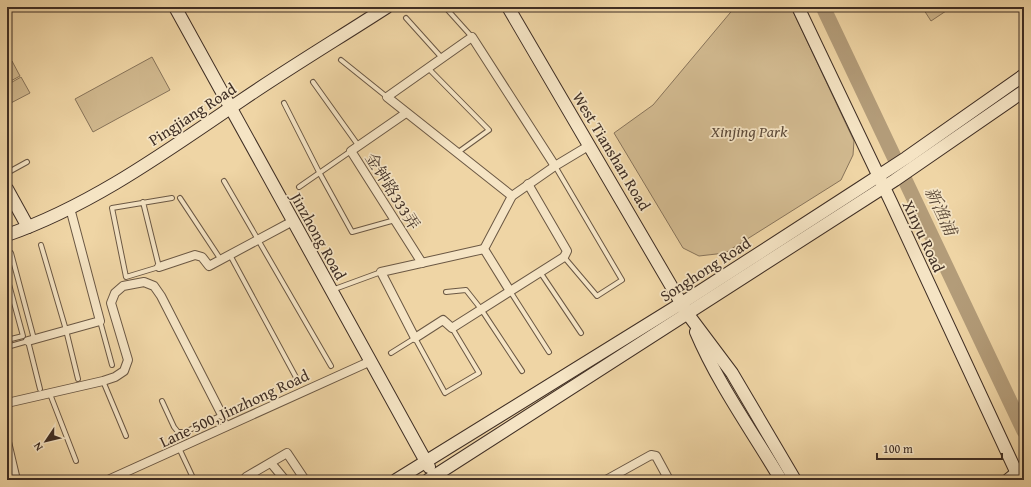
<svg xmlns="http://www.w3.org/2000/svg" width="1031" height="487" viewBox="0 0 1031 487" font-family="'Gentium Book Plus','Noto Serif SC',serif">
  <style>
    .green { fill: #d1b98f; stroke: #88745a }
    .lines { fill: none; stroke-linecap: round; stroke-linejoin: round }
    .river { stroke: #b39c79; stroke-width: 15 }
    .lane-casing { stroke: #6b5844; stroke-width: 6 }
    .street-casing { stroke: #6b5844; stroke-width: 10 }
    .secondary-casing { stroke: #3f2e24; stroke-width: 14 }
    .lane { stroke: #f5e4c4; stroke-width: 4 }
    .street { stroke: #f5e4c4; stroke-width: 8 }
    .secondary { stroke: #f5e4c4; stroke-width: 12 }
    .labels { text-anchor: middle; stroke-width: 3.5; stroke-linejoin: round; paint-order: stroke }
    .street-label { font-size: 16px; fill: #3f2e24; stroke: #f5e4c4 }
    .park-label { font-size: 16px; font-style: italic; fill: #5c4a39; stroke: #f5e4c4 }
    .water-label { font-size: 17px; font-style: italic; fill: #5c4a39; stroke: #f5e4c4 }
  </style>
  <rect width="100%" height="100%" fill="#efd5a5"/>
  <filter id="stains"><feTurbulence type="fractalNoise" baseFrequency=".005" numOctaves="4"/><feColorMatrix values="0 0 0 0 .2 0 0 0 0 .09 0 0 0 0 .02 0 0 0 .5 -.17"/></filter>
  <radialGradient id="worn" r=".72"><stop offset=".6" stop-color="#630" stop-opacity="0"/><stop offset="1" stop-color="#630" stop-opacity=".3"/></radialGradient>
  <g class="green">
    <path d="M735 7H791L854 141 853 155 841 180 725 253 699 256 683 248 614 133 653 105Z"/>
    <path d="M922 7H943L946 11 931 21Z"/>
    <path d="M152 57 170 90 93 132 75 99Z"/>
    <path d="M12 61 20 76 7 83V63Z"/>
    <path d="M21 77 30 93 7 105V85Z"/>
  </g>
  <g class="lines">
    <path class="river" d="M823 7 1024 431"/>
    <defs>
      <g id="lane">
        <path d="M445 7 472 37"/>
        <path d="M406 18 442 58"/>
        <path d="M341 60 387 97"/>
        <path d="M428 68 489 130 457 153"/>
        <path d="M313 82 358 145"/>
        <path d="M284 103 319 172 352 232 395 220"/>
        <path d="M555 166 622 280 597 296 564 257"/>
        <path d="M7 173 27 162"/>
        <path d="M224 181 331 366"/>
        <path d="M299 187 351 151"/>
        <path d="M180 198 221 260"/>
        <path d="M143 202 159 267 126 277 112 208 172 198"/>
        <path d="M41 245 66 330 78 379"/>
        <path d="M11 253 34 339"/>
        <path d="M230 255 298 381"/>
        <path d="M540 272 581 333"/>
        <path d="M7 277 23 336 7 340"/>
        <path d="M332 290 381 272"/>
        <path d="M510 291 549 352"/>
        <path d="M446 292 466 290 481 309 522 371"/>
        <path d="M100 321 112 365"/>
        <path d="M7 347 28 341 40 389"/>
        <path d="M391 353 415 338 445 393 479 373 452 328"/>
        <path d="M103 381 126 436"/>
        <path d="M50 394 76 461"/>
        <path d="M162 401 174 427 178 432H185L222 415 228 426"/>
        <path d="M179 448 194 480"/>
      </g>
      <g id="street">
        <path d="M406 113 351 151 422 263"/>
        <path d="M512 196 387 97 472 37 555 166"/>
        <path d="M484 249 381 272 415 338 443 320 452 328 564 257 567 251 528 184"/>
        <path d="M159 267 195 255 202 257 209 266 293 221"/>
        <path d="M510 291 484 249 512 196 555 166 590 145"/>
        <path d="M28 341 100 321 70 208"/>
        <path d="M7 403 103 381 115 377 124 371 128 360 111 303 115 293 123 286 144 282 154 286 161 296 222 415"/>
        <path d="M7 442 16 480"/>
        <path d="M271 463 285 480"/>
        <path d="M108 480 371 361"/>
        <path d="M246 480V477L287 453 305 480"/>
        <path d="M606 480 651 455 656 456 669 480"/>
      </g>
      <g id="secondary">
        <path d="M175 7 429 467"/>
        <path d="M508 7 687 313 732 373 795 480"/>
        <path d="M798 7 891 202 1020 480"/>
        <path d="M7 189 28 227"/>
        <path d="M7 235C93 205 168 150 242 100 289 68 339 38 387 7"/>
        <path d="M696 332C718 384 752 431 781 480"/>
        <path d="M396 480 682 303 860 188 906 158 1024 75"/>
        <path d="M428 480 895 180 1024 91"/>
        <path d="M1008 480 1024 467"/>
      </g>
    </defs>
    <use href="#lane" class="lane-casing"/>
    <use href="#street" class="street-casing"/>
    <use href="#secondary" class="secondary-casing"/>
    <use href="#lane" class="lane"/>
    <use href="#street" class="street"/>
    <use href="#secondary" class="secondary"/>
  </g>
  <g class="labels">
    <g class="street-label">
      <text transform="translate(192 114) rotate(-33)" y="6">Pingjiang Road</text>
      <text transform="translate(612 151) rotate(59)" y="6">West Tianshan Road</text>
      <text transform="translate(393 191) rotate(58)" y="6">金钟路333弄</text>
      <text transform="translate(319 236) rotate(61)" y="6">Jinzhong Road</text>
      <text transform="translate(924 236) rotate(65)" y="6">Xinyu Road</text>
      <text transform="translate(705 269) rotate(-33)" y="6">Songhong Road</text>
      <text transform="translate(234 408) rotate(-25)" y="6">Lane 500, Jinzhong Road</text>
    </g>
    <g class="park-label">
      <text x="749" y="137">Xinjing Park</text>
    </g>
    <g class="water-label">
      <text transform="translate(941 211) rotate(65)" y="6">新渔浦</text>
    </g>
  </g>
  <rect width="1031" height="487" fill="none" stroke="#efd5a5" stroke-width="24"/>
  <rect x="8" y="8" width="1015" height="471" fill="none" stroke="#3f2e24" stroke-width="2"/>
  <rect x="12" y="12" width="1007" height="463" fill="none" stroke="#3f2e24"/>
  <g transform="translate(46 441) rotate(235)" stroke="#f5e4c4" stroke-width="3" paint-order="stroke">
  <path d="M0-3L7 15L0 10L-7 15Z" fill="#3f2e24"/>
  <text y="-6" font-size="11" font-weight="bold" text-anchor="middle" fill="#3f2e24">N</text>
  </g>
  <path d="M877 453v6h125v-6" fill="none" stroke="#3f2e24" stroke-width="2"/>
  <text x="883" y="453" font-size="12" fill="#3f2e24" stroke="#f5e4c4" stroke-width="3" paint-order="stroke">100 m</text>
  <rect width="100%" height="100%" filter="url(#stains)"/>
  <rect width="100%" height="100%" fill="url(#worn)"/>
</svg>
